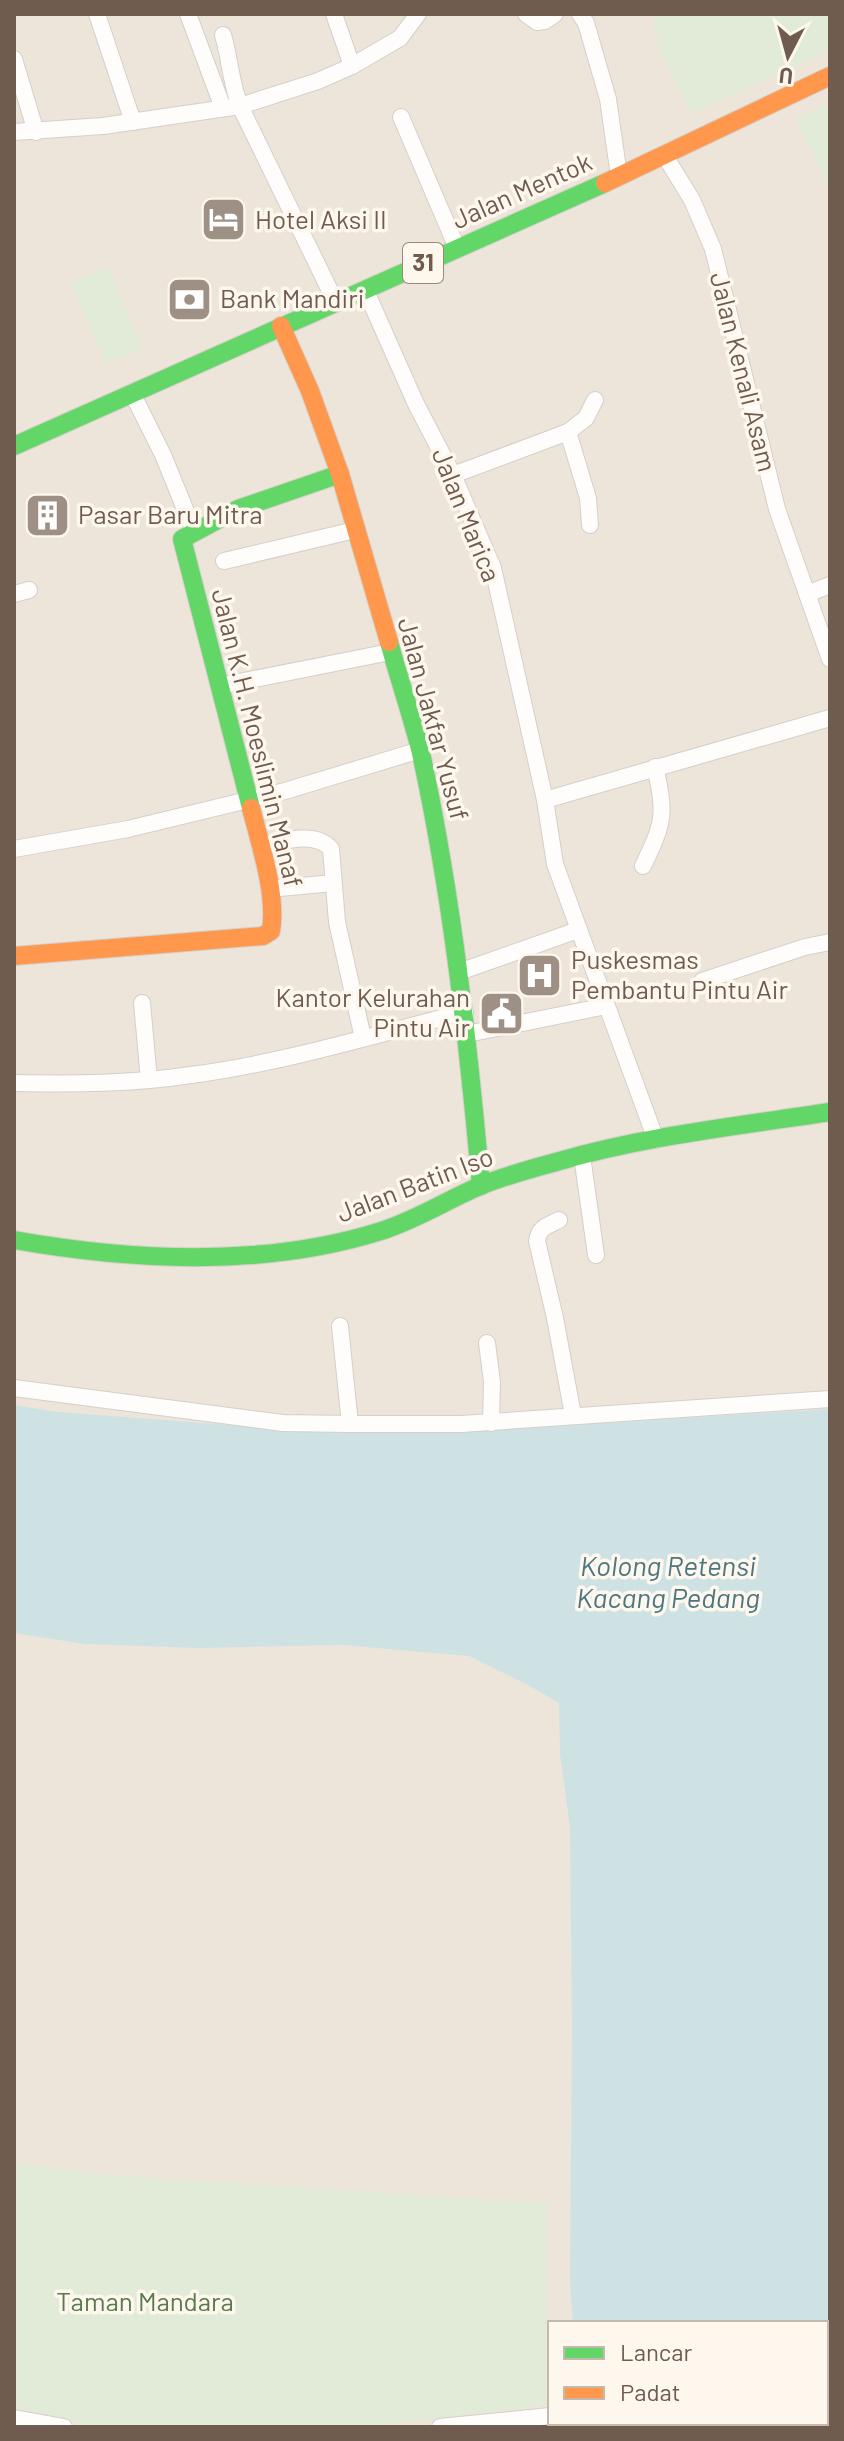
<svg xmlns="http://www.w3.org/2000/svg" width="844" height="2441" viewBox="0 0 844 2441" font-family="Barlow,sans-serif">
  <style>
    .residential { fill: #ede5da; fill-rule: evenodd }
    .green { fill: #e2ebd7 }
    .water { fill: #cee2e3 }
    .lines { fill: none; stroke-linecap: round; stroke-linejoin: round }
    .street-casing { stroke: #d4cfca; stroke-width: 18 }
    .fast-casing { stroke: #d5cfc9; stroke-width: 20 }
    .slow-casing { stroke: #d5cfc9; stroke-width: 20 }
    .street { stroke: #fefdfc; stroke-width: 16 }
    .fast { stroke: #63d668; stroke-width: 18 }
    .slow { stroke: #ff974d; stroke-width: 18 }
    .labels { text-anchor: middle; stroke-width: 7; stroke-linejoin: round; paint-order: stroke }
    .shield { fill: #fdf7ed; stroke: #9a8a7e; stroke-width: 2 }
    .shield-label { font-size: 24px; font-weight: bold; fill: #705b4f }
    .street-label { font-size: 26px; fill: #705b4f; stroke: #fdf7ed }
    .poi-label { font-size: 26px; fill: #705b4f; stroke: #fdf7ed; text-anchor: start }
    .park-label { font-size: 26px; fill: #587a4c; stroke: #fdf7ed }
    .water-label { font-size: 28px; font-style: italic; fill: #4c7680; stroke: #fdf7ed }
  </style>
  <rect width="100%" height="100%" fill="#f5f2eb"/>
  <path class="residential" d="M14 14H830V2427H14ZM550 2323H826V2423H550Z"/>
  <g class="green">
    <path d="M653 14H830V51L691 113 658 46Z"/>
    <path d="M830 103V189L795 118Z"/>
    <path d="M109 267 142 349 105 364 71 282Z"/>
    <path d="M14 2162 95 2174 547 2203 548 2402 539 2407 359 2427H94L14 2412Z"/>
  </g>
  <path class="water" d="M14 1405 58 1412 282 1429 460 1428 620 1422 830 1409V2327H826V2323H573L570 2279 572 2029 570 1827 560 1755 559 1703 528 1685 469 1656 342 1645 199 1648 85 1644 14 1633Z"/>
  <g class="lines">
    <defs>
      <g id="street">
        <path d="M97 14 133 122"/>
        <path d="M188 14 223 108"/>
        <path d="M526 14 537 22 545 21 555 14"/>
        <path d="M580 14 586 23 608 99 619 176"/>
        <path d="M223 35C230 59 231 84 240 106L318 81 352 66 334 14"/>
        <path d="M14 59 36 132"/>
        <path d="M352 66 400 38 418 14"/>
        <path d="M401 117 457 248"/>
        <path d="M14 132 103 126 240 106 335 301"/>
        <path d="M665 156 692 200 713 249 777 509 830 659"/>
        <path d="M365 289 416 404 453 475 493 568 545 800"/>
        <path d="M132 393 163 455 194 531"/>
        <path d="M568 432 588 498 590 525"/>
        <path d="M453 475 568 432 586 418 595 400"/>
        <path d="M224 561 355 530"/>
        <path d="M14 594 29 590"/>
        <path d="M807 594 830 585"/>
        <path d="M219 686 390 652"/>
        <path d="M260 846C281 842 315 830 331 849L337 922 363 1038"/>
        <path d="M14 849 128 829 285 791 420 750"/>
        <path d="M643 866C664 822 666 815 655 767"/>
        <path d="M269 889 333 883"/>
        <path d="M459 972 578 930"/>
        <path d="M702 981 805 947 830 942"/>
        <path d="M142 1003 149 1080"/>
        <path d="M467 1034 606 1006"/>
        <path d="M14 1083C74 1084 132 1084 191 1075 283 1063 374 1035 465 1012"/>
        <path d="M656 1140 555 864 545 800 830 718"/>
        <path d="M582 1156 596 1255"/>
        <path d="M559 1220C547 1226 539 1227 537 1241L555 1318 573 1415"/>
        <path d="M340 1326 350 1424"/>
        <path d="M487 1343 492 1382 491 1423"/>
        <path d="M14 1388 283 1423 350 1424H461L830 1399"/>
        <path d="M826 2353 830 2352"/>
        <path d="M14 2418 64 2427"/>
        <path d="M440 2427 550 2416"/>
      </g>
      <g id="fast">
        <path d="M14 446 605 183"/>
        <path d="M389 642C399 679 412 716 421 753 452 896 468 1041 481 1186"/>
        <path d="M251 808 182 539 238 509 340 474"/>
        <path d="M14 1240C133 1261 264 1268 381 1231 416 1220 447 1200 480 1186 504 1176 530 1169 556 1162 645 1136 738 1126 830 1112"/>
      </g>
      <g id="slow">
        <path d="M605 183 830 76"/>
        <path d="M281 326 310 391 340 474 389 642"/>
        <path d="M14 956 263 936 271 931C277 894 260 844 251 808"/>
      </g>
    </defs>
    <use href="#street" class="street-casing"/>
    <use href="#fast" class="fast-casing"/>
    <use href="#slow" class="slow-casing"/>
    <use href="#street" class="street"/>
    <use href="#fast" class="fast"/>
    <use href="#slow" class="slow"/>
  </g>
  <defs>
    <symbol id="hotel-square" viewBox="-11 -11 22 22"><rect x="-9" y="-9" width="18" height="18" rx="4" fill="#9f9086" stroke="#fdf7ed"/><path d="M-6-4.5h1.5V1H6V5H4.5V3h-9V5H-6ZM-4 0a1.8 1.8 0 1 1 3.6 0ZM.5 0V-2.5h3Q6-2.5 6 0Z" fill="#fff"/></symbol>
    <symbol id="bank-square" viewBox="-11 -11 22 22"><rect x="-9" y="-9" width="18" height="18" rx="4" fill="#9f9086" stroke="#fdf7ed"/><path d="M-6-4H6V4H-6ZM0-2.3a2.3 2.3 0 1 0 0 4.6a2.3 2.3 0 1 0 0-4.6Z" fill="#fff"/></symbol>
    <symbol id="building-square" viewBox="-11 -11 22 22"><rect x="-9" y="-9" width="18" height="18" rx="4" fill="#9f9086" stroke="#fdf7ed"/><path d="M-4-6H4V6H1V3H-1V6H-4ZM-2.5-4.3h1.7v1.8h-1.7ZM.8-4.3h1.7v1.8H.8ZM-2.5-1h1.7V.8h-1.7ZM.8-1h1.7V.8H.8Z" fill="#fff"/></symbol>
    <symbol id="hospital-square" viewBox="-11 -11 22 22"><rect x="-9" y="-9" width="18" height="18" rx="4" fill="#9f9086" stroke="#fdf7ed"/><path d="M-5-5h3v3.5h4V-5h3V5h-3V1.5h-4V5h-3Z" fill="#fff"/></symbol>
    <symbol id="civic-square" viewBox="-11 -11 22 22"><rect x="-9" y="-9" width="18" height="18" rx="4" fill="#9f9086" stroke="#fdf7ed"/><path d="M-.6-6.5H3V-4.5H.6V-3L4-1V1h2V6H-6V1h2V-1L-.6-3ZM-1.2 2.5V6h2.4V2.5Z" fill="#fff"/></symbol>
  </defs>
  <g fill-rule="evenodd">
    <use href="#hotel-square" x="198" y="194" width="51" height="51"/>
    <use href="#bank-square" x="164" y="274" width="51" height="51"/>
    <use href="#building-square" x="22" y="490" width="51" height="51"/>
    <use href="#hospital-square" x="514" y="950" width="51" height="51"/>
    <use href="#civic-square" x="476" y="988" width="51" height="51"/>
  </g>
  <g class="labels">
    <rect class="shield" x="403" y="243" width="40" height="40" rx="6"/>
    <g class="shield-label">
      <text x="423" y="271">31</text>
    </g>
    <g class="street-label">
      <text transform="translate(522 191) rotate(-24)" y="9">Jalan Mentok</text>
      <text transform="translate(743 372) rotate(76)" y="9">Jalan Kenali Asam</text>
      <text transform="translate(466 515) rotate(68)" y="9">Jalan Marica</text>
      <text transform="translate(433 719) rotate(75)" y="9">Jalan Jakfar Yusuf</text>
      <text transform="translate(257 738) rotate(76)" y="9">Jalan K.H. Moeslimin Manaf</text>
      <text transform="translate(415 1185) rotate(-21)" y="9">Jalan Batin Iso</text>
    </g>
    <g class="poi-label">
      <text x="255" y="229">Hotel Aksi II</text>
      <text x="220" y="308">Bank Mandiri</text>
      <text x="78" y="524">Pasar Baru Mitra</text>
      <text x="571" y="969">Puskesmas<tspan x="571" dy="30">Pembantu Pintu Air</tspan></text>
      <text x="470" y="1007" text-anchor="end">Kantor Kelurahan<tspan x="470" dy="30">Pintu Air</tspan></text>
    </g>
    <g class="park-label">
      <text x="145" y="2311">Taman Mandara</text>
    </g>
    <g class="water-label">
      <text x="668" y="1576">Kolong Retensi<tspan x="668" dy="32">Kacang Pedang</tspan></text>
    </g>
  </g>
  <rect width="844" height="2441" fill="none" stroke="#705b4f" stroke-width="32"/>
  <rect x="548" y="2321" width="280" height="104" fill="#fdf7ed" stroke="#c5b9ae" stroke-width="2"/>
  <rect x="564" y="2347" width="40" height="12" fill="#63d668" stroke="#c5b9ae" stroke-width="2"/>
  <text x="620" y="2361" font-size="24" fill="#705b4f">Lancar</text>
  <rect x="564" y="2387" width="40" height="12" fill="#ff974d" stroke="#c5b9ae" stroke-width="2"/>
  <text x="620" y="2401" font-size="24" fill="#705b4f">Padat</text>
  <g transform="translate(788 56) rotate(186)" stroke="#fdf7ed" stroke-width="6" paint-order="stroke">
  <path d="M0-6L14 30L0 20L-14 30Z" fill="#705b4f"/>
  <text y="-12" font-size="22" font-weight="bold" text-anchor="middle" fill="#705b4f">U</text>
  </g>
</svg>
